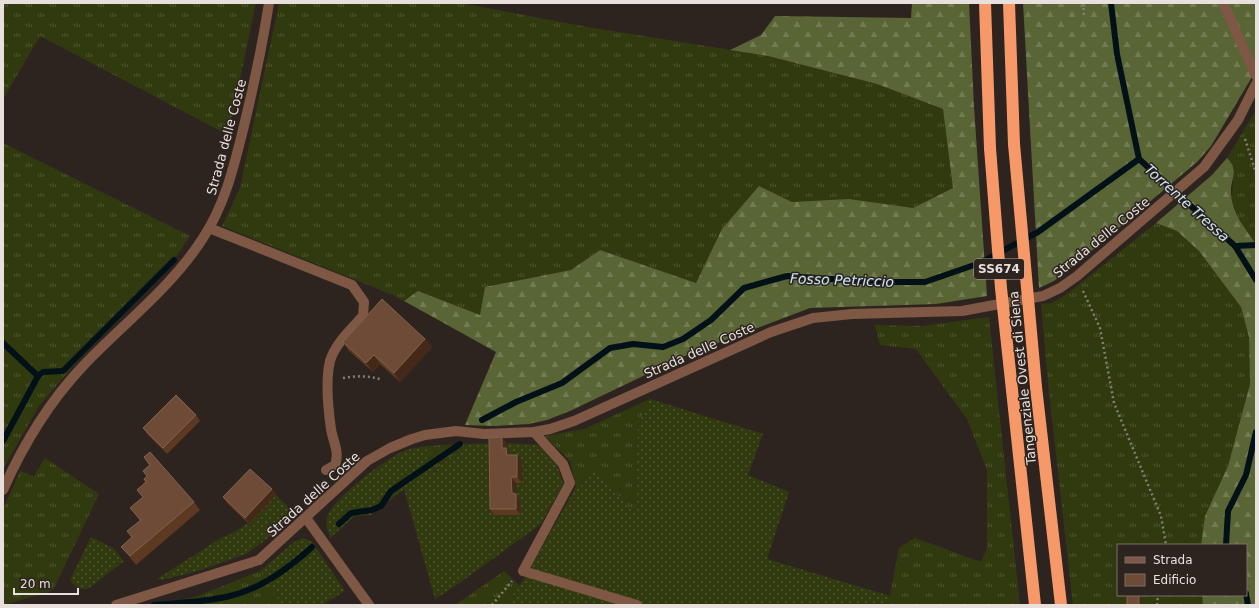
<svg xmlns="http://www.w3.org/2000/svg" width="1259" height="608" viewBox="0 0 1259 608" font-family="'DejaVu Sans',sans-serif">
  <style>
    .grass { fill: url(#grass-tufts) }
    .forest { fill: url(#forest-firs) }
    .garden { fill: url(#garden-dots) }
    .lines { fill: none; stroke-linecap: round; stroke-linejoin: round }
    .stream { stroke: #011117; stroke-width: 6 }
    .path { stroke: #867d79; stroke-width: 2.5; stroke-dasharray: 2 3; stroke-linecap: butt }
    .minor { stroke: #7e5745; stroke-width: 10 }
    .highway { stroke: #f79869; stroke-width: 12 }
    .highway-bridge { stroke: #f79869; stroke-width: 12 }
    .wall { fill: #5e3922 }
    .shaded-wall { fill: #452918 }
    .building { fill: #6d4b36; stroke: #806250 }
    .labels { text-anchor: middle; stroke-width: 3; stroke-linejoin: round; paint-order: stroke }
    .shield { fill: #2e241f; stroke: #b0a8a4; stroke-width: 1 }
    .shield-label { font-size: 12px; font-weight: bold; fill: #e7e0dd }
    .street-label { font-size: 13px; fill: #e7e0dd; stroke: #2e241f }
    .water-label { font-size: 14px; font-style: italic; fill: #c7e8f6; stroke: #2e241f }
  </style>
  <defs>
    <pattern id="grass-tufts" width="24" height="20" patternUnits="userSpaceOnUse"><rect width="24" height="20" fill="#313a0e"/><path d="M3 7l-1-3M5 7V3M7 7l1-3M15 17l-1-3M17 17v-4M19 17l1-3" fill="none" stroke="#4f5631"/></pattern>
    <pattern id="forest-firs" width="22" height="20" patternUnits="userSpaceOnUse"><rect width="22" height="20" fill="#5a6536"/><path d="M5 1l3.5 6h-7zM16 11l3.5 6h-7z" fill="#727b53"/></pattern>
    <pattern id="garden-dots" width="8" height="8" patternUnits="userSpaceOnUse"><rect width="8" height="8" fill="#313a0e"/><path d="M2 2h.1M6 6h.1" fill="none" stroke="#4f5631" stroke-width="1.8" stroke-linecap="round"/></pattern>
  </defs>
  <rect width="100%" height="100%" fill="#2e241f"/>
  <g class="grass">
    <path d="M3 3H256L228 135 40 36 3 99Z"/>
    <path d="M279 3H461L587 27 768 56 877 84 943 109 953 188 913 208 849 199 792 202 759 186 722 229 696 283 600 250 571 270 485 287 480 315 418 291 404 301 393 295 222 226 240 188Z"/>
    <path d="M1256 110V244C1249 234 1238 223 1234 212 1227 193 1241 172 1227 158Z"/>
    <path d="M3 143 190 236 164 274 74 365 39 406 3 469Z"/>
    <path d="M1156 223 1177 231 1199 251 1241 307 1249 337 1250 384 1228 466 1205 516 1201 545H1118V595H1202L1203 605H1073L1048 383 1041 304 1052 303 1067 294Z"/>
    <path d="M989 317 1020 605H888L899 548 915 538 981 562 987 549V470L967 419 916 349 880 345 875 325 922 326Z"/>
    <path d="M650 399 638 426 634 513 594 469 576 487 570 461 545 436 584 429Z"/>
    <path d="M466 444 432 472 428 446Z"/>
    <path d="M45 458 99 494 54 588 49 592 3 605V509L20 471 34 476Z"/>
    <path d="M260 571 283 605H161L198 596Z"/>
    <path d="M504 571 520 586 505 605H455Z"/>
  </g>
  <g class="forest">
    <path d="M912 3H969L974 107 987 296 936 304 810 308 691 353 570 411 547 420 529 424 495 426 465 425 496 352 404 301 418 291 480 315 485 287 571 270 600 250 696 283 722 229 759 186 792 202 849 199 913 208 953 188 943 109 877 84 768 56 730 50 761 35 775 16 911 18Z"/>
    <path d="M1023 3H1256V64L1252 77 1211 146 1197 162 1072 267 1054 281 1039 288Z"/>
    <path d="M1227 158C1240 171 1230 179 1231 193 1232 214 1245 228 1256 244V605H1203L1202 595H1246V545H1201L1205 516 1228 466 1250 384 1249 337 1241 307 1199 251 1177 231 1156 223 1212 175Z"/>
  </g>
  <g class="garden">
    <path d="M650 399 763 434 748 475 789 492 767 559 890 596 888 605H505L520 586 576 487 594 469 634 513 638 426Z"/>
    <path d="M507 443 539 445 557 465 563 484 541 524 458 584 435 599 404 489 371 515 355 516 330 538C328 531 325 523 327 517 333 498 387 458 406 450 413 448 421 447 428 446L433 472 466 444Z"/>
    <path d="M276 495 294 513 268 538 246 554 198 571 162 580 157 579 221 538C245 530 259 513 276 495Z"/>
    <path d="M91 537 113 548 124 561 89 588C81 591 75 587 70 580Z"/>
    <path d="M303 538 312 542 345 591 322 605H282L260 571 294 542Z"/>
  </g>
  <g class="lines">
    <g class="stream">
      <path d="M1111 3 1117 54 1139 159 1235 246 1256 280"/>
      <path d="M1235 246 1256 245"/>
      <path d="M3 343 38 376 3 441"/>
      <path d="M38 376 43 372 63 371 174 260"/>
      <path d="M482 420 516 402 562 383 610 348 633 344 663 347 683 339 711 320 744 288 787 276 875 282H925L980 263 1038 232 1139 159"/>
      <path d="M339 524 351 513 372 510 381 506 391 491 460 444"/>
      <path d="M1226 545 1228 511 1246 475 1256 432"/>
      <path d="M1246 593 1248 605"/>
      <path d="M154 605C179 603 205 602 230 596 261 589 289 568 312 547"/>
    </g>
    <g class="path">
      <path d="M1083 3 1084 16"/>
      <path d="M1245 139 1256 173"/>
      <path d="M1083 291 1100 328 1114 403 1161 516 1166 545"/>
      <path d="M343 378C356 376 369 375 382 380"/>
      <path d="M492 605 512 581"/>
      <path d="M1157 605 1158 595"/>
    </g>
    <g class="minor">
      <path d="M1223 3 1256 76"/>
      <path d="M209 228 352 285 364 302 363 316C351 329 335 344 330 361 325 382 328 408 331 429 333 442 340 452 335 465L326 470"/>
      <path d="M534 432 563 464 570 483 523 571 637 605"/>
      <path d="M3 490C23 445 49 402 83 366 123 324 172 287 203 238 224 206 233 170 242 134 253 90 262 47 269 3"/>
      <path d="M306 518 369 605"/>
      <path d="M116 605 259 560 367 461 390 448 412 439 425 435 456 431 484 434 534 432 550 429 574 421 771 332 813 318 852 314 962 311 1043 296 1060 288 1077 276 1204 167 1238 120 1256 84"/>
    </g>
    <g class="highway">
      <path d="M985 3 990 148"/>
      <path d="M1009 3 1014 144"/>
      <path d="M1036 387 1061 605"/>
      <path d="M1012 390 1035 605"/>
    </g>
    <g class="highway-bridge">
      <path d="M1014 144 1036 387"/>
      <path d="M990 148 1001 288 1012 390"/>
    </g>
  </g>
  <g class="wall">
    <path d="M425 339 432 347 400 382 380 364 373 372 349 351 343 342Z"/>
    <path d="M196 415 200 421 167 454 147 434 143 428Z"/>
    <path d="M507 443V448L511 454V455L522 461V483H516V494L520 500 521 515H494L490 509Z"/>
    <path d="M144 457 194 502 200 510 136 565 128 555 121 547 132 537 127 531 140 521 130 508 143 497 137 490 146 482 144 479 147 476 143 471 149 465Z"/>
    <path d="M272 489 276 495 249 524 228 504 223 497Z"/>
  </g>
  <g class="shaded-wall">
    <path d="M425 339 432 347 400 382 394 373Z"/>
    <path d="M374 355 380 364 373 372 366 363Z"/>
    <path d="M502 437 507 443V448L511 454V461L502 448Z"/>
    <path d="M517 455 522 461V483L517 477Z"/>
    <path d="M511 477 516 483V500L512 493Z"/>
    <path d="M272 489 276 495 249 524 245 518Z"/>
    <path d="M516 494 520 500 521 515 516 509Z"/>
    <rect x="1139" y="595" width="2" height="10"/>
  </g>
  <g class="building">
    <path d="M382 299 425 339 394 373 374 355 366 363 343 342Z"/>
    <path d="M176 395 196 415 163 448 143 428Z"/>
    <path d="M502 437V448H506L507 455H517V477H511L512 493 516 494V509H490L489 438Z"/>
    <path d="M150 452 194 502 130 556 121 547 132 537 127 531 141 520 130 508 143 497 137 490 146 482 144 479 147 476 143 471 150 465 144 457Z"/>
    <path d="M250 469 272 489 245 518 223 497Z"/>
    <rect x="1127" y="595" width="12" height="10"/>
  </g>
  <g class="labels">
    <rect class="shield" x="974" y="259" width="50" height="20" rx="3"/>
    <g class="shield-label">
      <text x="999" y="273">SS674</text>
    </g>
    <g class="street-label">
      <text transform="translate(226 137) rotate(-75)" y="5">Strada delle Coste</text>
      <text transform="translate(1101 237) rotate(-39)" y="5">Strada delle Coste</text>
      <text transform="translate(699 350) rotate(-24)" y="5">Strada delle Coste</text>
      <text transform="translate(1022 378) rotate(-96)" y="5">Tangenziale Ovest di Siena</text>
      <text transform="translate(313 494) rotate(-42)" y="5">Strada delle Coste</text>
    </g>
    <g class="water-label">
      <text transform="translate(1187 203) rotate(42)" y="5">Torrente Tressa</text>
      <text transform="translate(842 280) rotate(2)" y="5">Fosso Petriccio</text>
    </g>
  </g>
  <rect width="1259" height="608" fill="none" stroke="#e7e0dd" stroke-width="8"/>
  <rect x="1117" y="544" width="130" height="52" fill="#2e241f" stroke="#786f6b"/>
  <rect x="1125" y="557" width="20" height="6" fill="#7e5745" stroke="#786f6b"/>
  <text x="1153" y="564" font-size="12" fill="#e7e0dd">Strada</text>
  <rect x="1125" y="574" width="20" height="12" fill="#6d4b36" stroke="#786f6b"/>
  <text x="1153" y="584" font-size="12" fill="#e7e0dd">Edificio</text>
  <path d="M14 588v6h64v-6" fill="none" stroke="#e7e0dd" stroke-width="2"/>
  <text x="20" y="588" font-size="12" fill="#e7e0dd" stroke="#2e241f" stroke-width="3" paint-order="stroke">20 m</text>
</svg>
